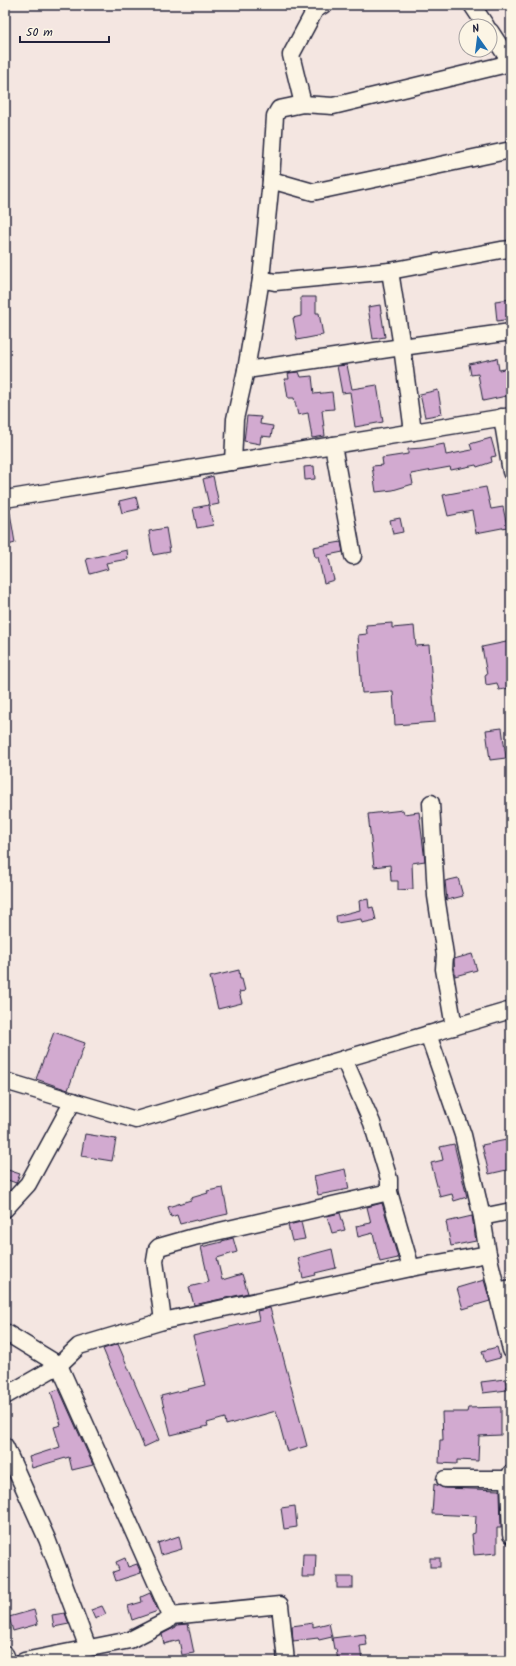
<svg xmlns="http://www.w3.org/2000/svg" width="516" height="1666" viewBox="0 0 516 1666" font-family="Kalam,sans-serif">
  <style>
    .building { fill: #d2aad0; stroke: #22223b }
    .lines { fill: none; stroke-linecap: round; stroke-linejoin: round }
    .minor-casing { stroke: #22223b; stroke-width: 19 }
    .minor { stroke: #fcf5e5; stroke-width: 16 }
  </style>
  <rect width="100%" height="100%" fill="#f4e6e1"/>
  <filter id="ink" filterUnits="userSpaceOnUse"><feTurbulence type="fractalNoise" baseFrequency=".025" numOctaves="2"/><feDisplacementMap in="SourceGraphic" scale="8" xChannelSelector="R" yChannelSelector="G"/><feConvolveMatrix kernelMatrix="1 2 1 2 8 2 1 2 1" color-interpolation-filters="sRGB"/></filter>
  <g filter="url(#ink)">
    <g class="building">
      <path d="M301 297H316V313H319L323 335 297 340 293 318 301 316Z"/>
      <path d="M511 299V319L497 321 495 301Z"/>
      <path d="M380 305 385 337 373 339 368 307Z"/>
      <path d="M497 358 499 370 511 368V395L483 401 478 374 471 375 469 364Z"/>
      <path d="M347 365 352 389 377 385 383 422 355 427 350 392 342 393 337 366Z"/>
      <path d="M299 372 301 377 312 376 314 394 332 392 334 409 322 410 325 436 312 438 308 413 298 415 294 398H288L285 379H289L288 373Z"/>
      <path d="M438 390 442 414 425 417 420 394Z"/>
      <path d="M247 416 261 417 260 424 273 426 271 437 261 436 260 444 244 441Z"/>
      <path d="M491 438 496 456 491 457 492 462 477 467 476 465 451 470 450 467 411 474 413 484 393 490 376 492 372 466 383 465 382 458 408 454V449L423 448 444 444 446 455 472 450 470 444Z"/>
      <path d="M314 466 315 479 305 480 304 467Z"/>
      <path d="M213 476 219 504 209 506 213 525 197 528 193 508 209 505 203 479Z"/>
      <path d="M486 487 491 509 503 507 507 527 476 533 472 511 448 516 443 495Z"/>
      <path d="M136 497 139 509 122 513 119 501Z"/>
      <path d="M10 513 15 543 5 546V514Z"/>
      <path d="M400 518 403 532 393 534 390 520Z"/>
      <path d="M166 528 170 552 153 555 149 531Z"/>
      <path d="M341 542 343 552 328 555 334 580 324 583 318 557H315L313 547Z"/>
      <path d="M127 550 128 559 106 563 108 569 90 574 86 559Z"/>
      <path d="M392 623V628L414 626 416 646 429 645 435 722 395 725 393 691 362 693 358 635 367 634 366 625Z"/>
      <path d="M511 641V688L499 690 497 683 486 685 485 675H487L482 647Z"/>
      <path d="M502 728 506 758 490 760 486 730Z"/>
      <path d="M403 810 404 814 419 812 425 861 412 863 413 889 398 890V881H391L390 865 374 867 368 814Z"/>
      <path d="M458 878 463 896 447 900 445 881Z"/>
      <path d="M368 899 369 908 373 907 376 920 362 923 361 919 337 923 336 916 360 910 359 901Z"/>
      <path d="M472 954 477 970 455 976 454 959Z"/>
      <path d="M239 970 240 979H242L245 991 239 992 242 1003 218 1009 210 977Z"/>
      <path d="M54 1032 85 1043 68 1090 36 1079Z"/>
      <path d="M85 1134 116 1139 112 1161 81 1156Z"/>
      <path d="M511 1139V1169L489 1174 482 1145Z"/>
      <path d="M454 1144 467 1197 454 1201 452 1194 440 1197 431 1163 443 1160 440 1147Z"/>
      <path d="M5 1169 20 1174 16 1183 5 1179Z"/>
      <path d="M345 1169 349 1189 318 1195 314 1176Z"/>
      <path d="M223 1188 228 1214 197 1221 196 1220 180 1224 177 1215 171 1217 168 1207 191 1200V1198L208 1193 207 1191Z"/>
      <path d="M382 1203 398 1258 380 1262 373 1233 358 1237 356 1226 371 1223 367 1207Z"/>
      <path d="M340 1213 345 1230 332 1233 327 1216Z"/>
      <path d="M472 1216 476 1241 451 1246 446 1222Z"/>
      <path d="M301 1222 305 1239 292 1241 288 1225Z"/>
      <path d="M233 1238 237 1252 217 1258 222 1280 242 1274 248 1293 194 1305 189 1287 209 1282 201 1247 222 1242V1241Z"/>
      <path d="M332 1249 336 1268 315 1273 316 1275 303 1278 298 1258Z"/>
      <path d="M484 1280 490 1301 463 1309 457 1288Z"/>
      <path d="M270 1308 307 1446 287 1452 276 1411 226 1425 225 1418 207 1423 208 1426 171 1435 161 1396 205 1385 193 1336 259 1320 257 1311Z"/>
      <path d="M118 1344 159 1440 144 1447 103 1349Z"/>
      <path d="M497 1347 500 1358 485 1362 482 1351Z"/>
      <path d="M505 1379 507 1390 483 1393 481 1382Z"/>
      <path d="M59 1389 93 1465 72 1470 69 1457 32 1468 29 1457 60 1447 54 1427 61 1425 51 1392Z"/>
      <path d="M501 1407V1435L479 1436 478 1461 457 1460V1464L439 1463 440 1440H443L442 1412H467L468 1408Z"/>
      <path d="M434 1484 445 1488 500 1490 501 1528H497V1553L474 1555 472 1534 475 1533 476 1516 432 1514Z"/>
      <path d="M295 1506 297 1527 284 1529 281 1508Z"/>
      <path d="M179 1536 182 1549 161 1555 158 1543Z"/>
      <path d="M303 1554H316L315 1577H302Z"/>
      <path d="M125 1558 128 1567 137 1564 141 1573 116 1581 113 1572 119 1570 116 1562Z"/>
      <rect x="430" y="1558" width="10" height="9"/>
      <rect x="337" y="1577" width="16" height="11"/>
      <path d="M150 1593 158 1611 132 1620 128 1606 142 1602 141 1597Z"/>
      <path d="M102 1606 106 1614 95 1619 91 1610Z"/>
      <path d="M34 1610 38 1624 13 1631 9 1617Z"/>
      <path d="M65 1613 69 1624 54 1627 52 1615Z"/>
      <path d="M313 1623V1627L329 1623 332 1637 319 1640 318 1638 293 1641 292 1626Z"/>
      <path d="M188 1624 194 1653 182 1655 179 1640 164 1644 162 1634 176 1627V1625Z"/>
      <path d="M365 1634 367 1645 360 1646 362 1661H338L336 1649H334L332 1638Z"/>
    </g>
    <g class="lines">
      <defs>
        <g id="minor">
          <path d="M472 5 486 26"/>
          <path d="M490 31 511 63"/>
          <path d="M303 104 291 55 315 10 323 5"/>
          <path d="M271 180 313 192 511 150"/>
          <path d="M390 271 402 347 413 432"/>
          <path d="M261 279 275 282 390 271 501 250 511 249"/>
          <path d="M246 370 402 347 511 332"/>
          <path d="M502 417 511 472"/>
          <path d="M333 445 353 556"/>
          <path d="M233 462 235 419 246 370 261 279 271 180 275 116 279 109 303 104 333 106 511 63"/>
          <path d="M5 499 511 416"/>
          <path d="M431 803 436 896 445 955 444 969 454 1027"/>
          <path d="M428 1034 463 1135 482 1217 488 1254 511 1350"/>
          <path d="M344 1059 372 1123 389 1179V1192L411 1268"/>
          <path d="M5 1081 136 1120 511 1010"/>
          <path d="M5 1209 28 1184 73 1101"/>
          <path d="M482 1217 511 1211"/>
          <path d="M497 1291 511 1288"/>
          <path d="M163 1321 155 1261 157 1249 159 1247 194 1237 389 1192"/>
          <path d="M5 1332 59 1365 171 1616"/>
          <path d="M5 1396 59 1365 79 1346 163 1321 411 1268 488 1254"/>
          <path d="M5 1446 47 1539 88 1648"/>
          <path d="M511 1473 509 1479 511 1535"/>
          <path d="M445 1479H509"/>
          <path d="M5 1654 8 1661"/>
          <path d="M24 1661 130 1640 167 1621 171 1616 280 1605 286 1661"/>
        </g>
      </defs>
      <use href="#minor" class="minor-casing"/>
      <use href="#minor" class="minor"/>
    </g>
  </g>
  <rect width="516" height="1666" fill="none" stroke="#fcf5e5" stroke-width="20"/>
  <rect x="10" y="10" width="496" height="1646" fill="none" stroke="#22223b" stroke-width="1.5" filter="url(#ink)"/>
  <g transform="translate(478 38) rotate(346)"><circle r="19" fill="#fcf5e5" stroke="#a5a1a1"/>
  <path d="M0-3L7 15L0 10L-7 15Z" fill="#1f6fb2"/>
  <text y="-6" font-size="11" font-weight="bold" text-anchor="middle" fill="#22223b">N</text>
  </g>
  <path d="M20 36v6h89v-6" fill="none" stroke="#22223b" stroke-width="2"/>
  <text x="26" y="36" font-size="12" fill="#22223b" stroke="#fcf5e5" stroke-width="3" paint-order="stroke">50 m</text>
</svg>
